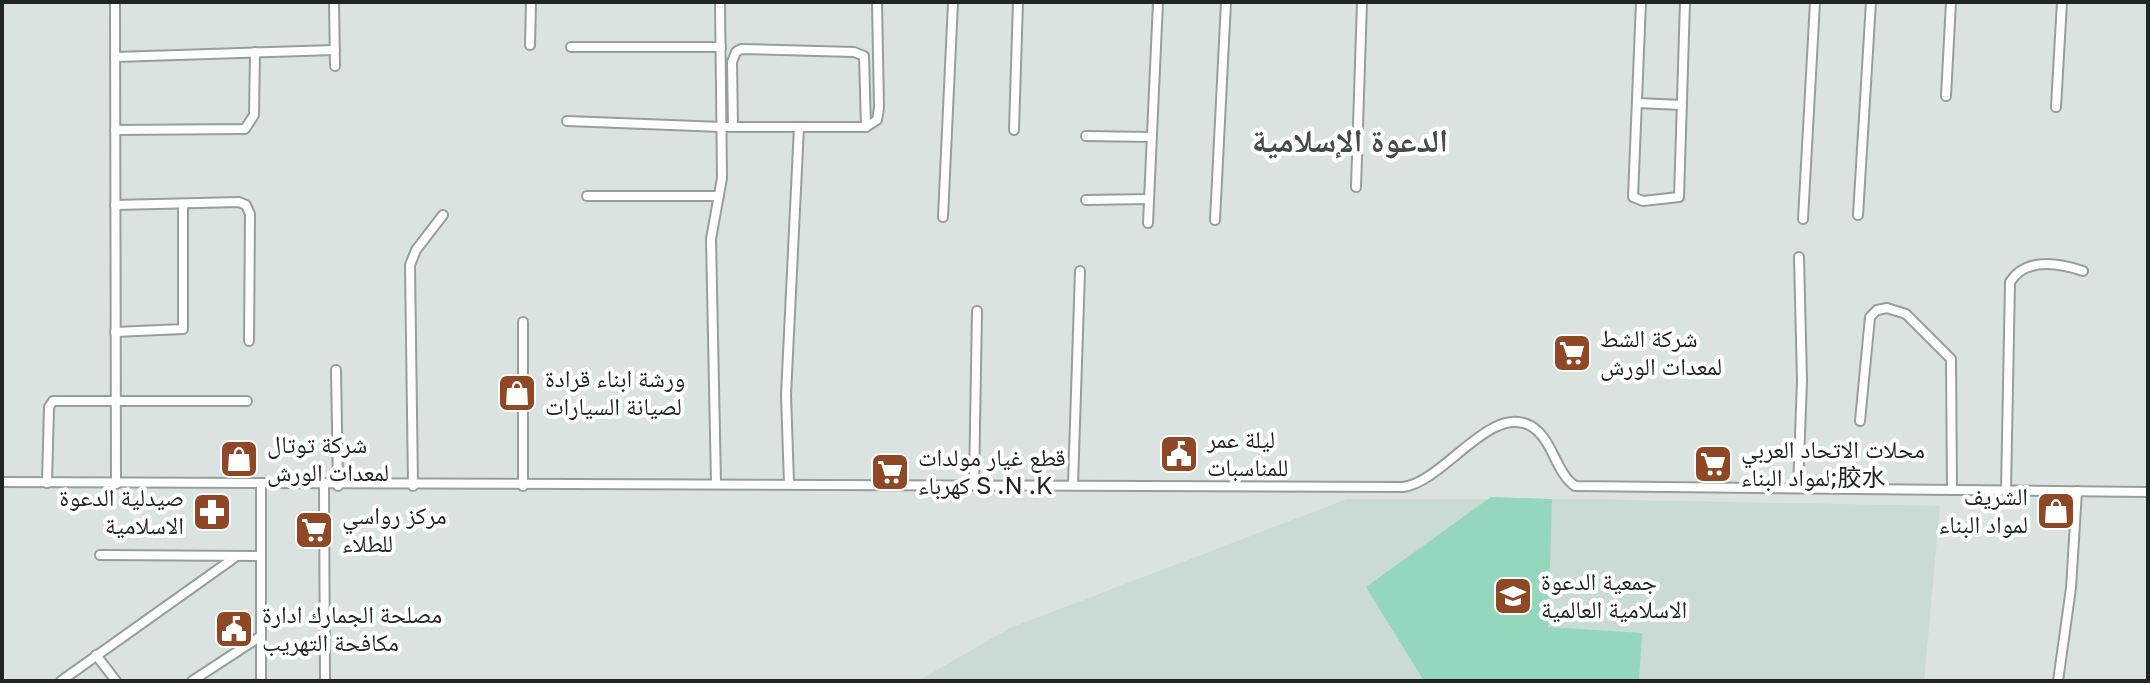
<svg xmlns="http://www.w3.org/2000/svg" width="2150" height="683" viewBox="0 0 2150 683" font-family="'Golos Text','Noto Naskh Arabic','Noto Sans SC',sans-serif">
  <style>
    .built { fill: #c9dbd3 }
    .green { fill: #94d7bc }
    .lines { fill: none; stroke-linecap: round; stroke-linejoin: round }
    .minor-casing { stroke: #969f9b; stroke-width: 12 }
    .minor { stroke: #fff; stroke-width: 8 }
    .labels { text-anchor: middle; stroke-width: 8; stroke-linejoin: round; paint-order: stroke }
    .poi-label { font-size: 24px; fill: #202422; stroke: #fff; text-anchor: start }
    .district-label { font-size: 32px; font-weight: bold; fill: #444c48; stroke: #fff }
  </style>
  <rect width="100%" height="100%" fill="#dae3df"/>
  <path class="built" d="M1347 499H1581L1940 506 1924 681H918L1010 628Z"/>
  <path class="green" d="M1491 497 1552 499 1548 627 1642 633 1639 681H1424L1366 587Z"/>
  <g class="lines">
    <defs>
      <g id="minor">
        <path d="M115 2 116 484"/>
        <path d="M334 2 335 66"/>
        <path d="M1641 2 1633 197 1643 201 1679 197 1685 2"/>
        <path d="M530 45 531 2"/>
        <path d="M571 47H721"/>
        <path d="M115 57 335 50"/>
        <path d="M1946 96 1951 2"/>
        <path d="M1637 103 1682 105"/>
        <path d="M2056 107 2062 2"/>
        <path d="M567 121 722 127H866L864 56 854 52 741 49 736 52 732 62 733 127"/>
        <path d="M866 127 877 120 879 108 877 2"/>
        <path d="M115 130 245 129 254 115 255 52"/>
        <path d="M1014 130 1018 2"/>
        <path d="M1086 136 1151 137"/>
        <path d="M1356 187 1362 2"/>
        <path d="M587 196H719"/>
        <path d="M1086 200 1149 199"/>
        <path d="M115 205 239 202 246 205 250 214 249 341"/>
        <path d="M1858 215 1871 2"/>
        <path d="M943 217 953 2"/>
        <path d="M1803 219 1815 2"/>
        <path d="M1215 220 1226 2"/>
        <path d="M1148 223 1158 2"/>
        <path d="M523 322V486"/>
        <path d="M115 332 183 329V204"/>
        <path d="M336 370 338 486"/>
        <path d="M1860 421 1870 317 1877 310 1887 308 1906 314 1951 359 1952 490"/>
        <path d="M2 482 1403 487C1444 482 1490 403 1531 426 1553 439 1555 472 1575 486L2148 492"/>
        <path d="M47 483 49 407 53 401H247"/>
        <path d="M716 483 711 239 722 178 720 2"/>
        <path d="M789 483 786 395 799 127"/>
        <path d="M974 484 977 311"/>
        <path d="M1073 484 1080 271"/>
        <path d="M261 485V681"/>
        <path d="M324 486 325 681"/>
        <path d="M413 486 410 265 416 250 443 215"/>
        <path d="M1798 488 1802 381 1799 257"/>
        <path d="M2006 490 2010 282C2026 257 2059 263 2083 271"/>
        <path d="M100 555 261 556"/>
        <path d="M96 655 116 681"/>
        <path d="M61 681 234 558"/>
        <path d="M192 681 261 636"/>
        <path d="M2058 681 2071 588 2077 491"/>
      </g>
    </defs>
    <use href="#minor" class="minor-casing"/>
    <use href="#minor" class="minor"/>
  </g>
  <defs>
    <symbol id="supermarket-square" viewBox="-11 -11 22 22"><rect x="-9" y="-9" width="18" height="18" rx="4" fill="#8f4825" stroke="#fff"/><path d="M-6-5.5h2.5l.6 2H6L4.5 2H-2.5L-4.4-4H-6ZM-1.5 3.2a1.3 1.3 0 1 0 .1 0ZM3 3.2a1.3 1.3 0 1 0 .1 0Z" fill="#fff"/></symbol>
    <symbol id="shop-square" viewBox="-11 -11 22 22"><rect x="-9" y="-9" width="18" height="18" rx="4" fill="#8f4825" stroke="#fff"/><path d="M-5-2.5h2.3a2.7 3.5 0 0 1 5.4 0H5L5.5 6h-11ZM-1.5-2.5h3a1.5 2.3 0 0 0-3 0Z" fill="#fff"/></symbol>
    <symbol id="civic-square" viewBox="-11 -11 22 22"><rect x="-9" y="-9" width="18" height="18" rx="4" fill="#8f4825" stroke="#fff"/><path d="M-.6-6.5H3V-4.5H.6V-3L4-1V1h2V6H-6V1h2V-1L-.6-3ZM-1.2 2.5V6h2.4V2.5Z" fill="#fff"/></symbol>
    <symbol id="pharmacy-square" viewBox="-11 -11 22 22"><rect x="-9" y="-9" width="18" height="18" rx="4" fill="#8f4825" stroke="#fff"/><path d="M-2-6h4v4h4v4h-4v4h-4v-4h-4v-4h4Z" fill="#fff"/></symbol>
    <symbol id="university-square" viewBox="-11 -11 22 22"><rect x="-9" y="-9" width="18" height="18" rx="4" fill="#8f4825" stroke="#fff"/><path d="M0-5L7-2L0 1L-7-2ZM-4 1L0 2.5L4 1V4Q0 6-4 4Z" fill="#fff"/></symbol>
  </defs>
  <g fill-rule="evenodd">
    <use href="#supermarket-square" x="1550" y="331" width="44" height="44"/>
    <use href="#shop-square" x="495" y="371" width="44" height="44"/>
    <use href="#civic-square" x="1157" y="432" width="44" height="44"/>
    <use href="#shop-square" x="217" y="437" width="44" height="44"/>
    <use href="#supermarket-square" x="1691" y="442" width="44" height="44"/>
    <use href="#supermarket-square" x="868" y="450" width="44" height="44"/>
    <use href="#shop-square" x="2034" y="489" width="44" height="44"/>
    <use href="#pharmacy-square" x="190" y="490" width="44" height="44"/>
    <use href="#supermarket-square" x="292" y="508" width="44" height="44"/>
    <use href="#university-square" x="1491" y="574" width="44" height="44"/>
    <use href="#civic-square" x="212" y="607" width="44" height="44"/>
  </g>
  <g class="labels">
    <g class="poi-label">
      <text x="1600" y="347">شركة الشط<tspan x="1600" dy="28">لمعدات الورش</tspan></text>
      <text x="545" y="387">ورشة ابناء قرادة<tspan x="545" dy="28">لصيانة السيارات</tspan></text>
      <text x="1207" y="448">ليلة عمر<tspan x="1207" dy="28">للمناسبات</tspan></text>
      <text x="267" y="453">شركة توتال<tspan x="267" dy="28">لمعدات الورش</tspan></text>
      <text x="1741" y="458">محلات الاتحاد العربي<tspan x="1741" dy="28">لمواد البناء;胶水</tspan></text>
      <text x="918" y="466">قطع غيار مولدات<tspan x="918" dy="28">كهرباء S .N .K</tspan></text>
      <text x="2028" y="505" text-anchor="end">الشريف<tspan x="2028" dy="28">لمواد البناء</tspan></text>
      <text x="184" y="506" text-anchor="end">صيدلية الدعوة<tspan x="184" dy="28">الاسلامية</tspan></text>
      <text x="342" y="524">مركز رواسي<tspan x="342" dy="28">للطلاء</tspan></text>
      <text x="1541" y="590">جمعية الدعوة<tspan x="1541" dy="28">الاسلامية العالمية</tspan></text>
      <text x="262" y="623">مصلحة الجمارك ادارة<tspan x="262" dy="28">مكافحة التهريب</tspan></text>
    </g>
    <g class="district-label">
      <text x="1350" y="152">الدعوة الإسلامية</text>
    </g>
  </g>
  <rect width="2150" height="683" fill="none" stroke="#202422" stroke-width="8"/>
</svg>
